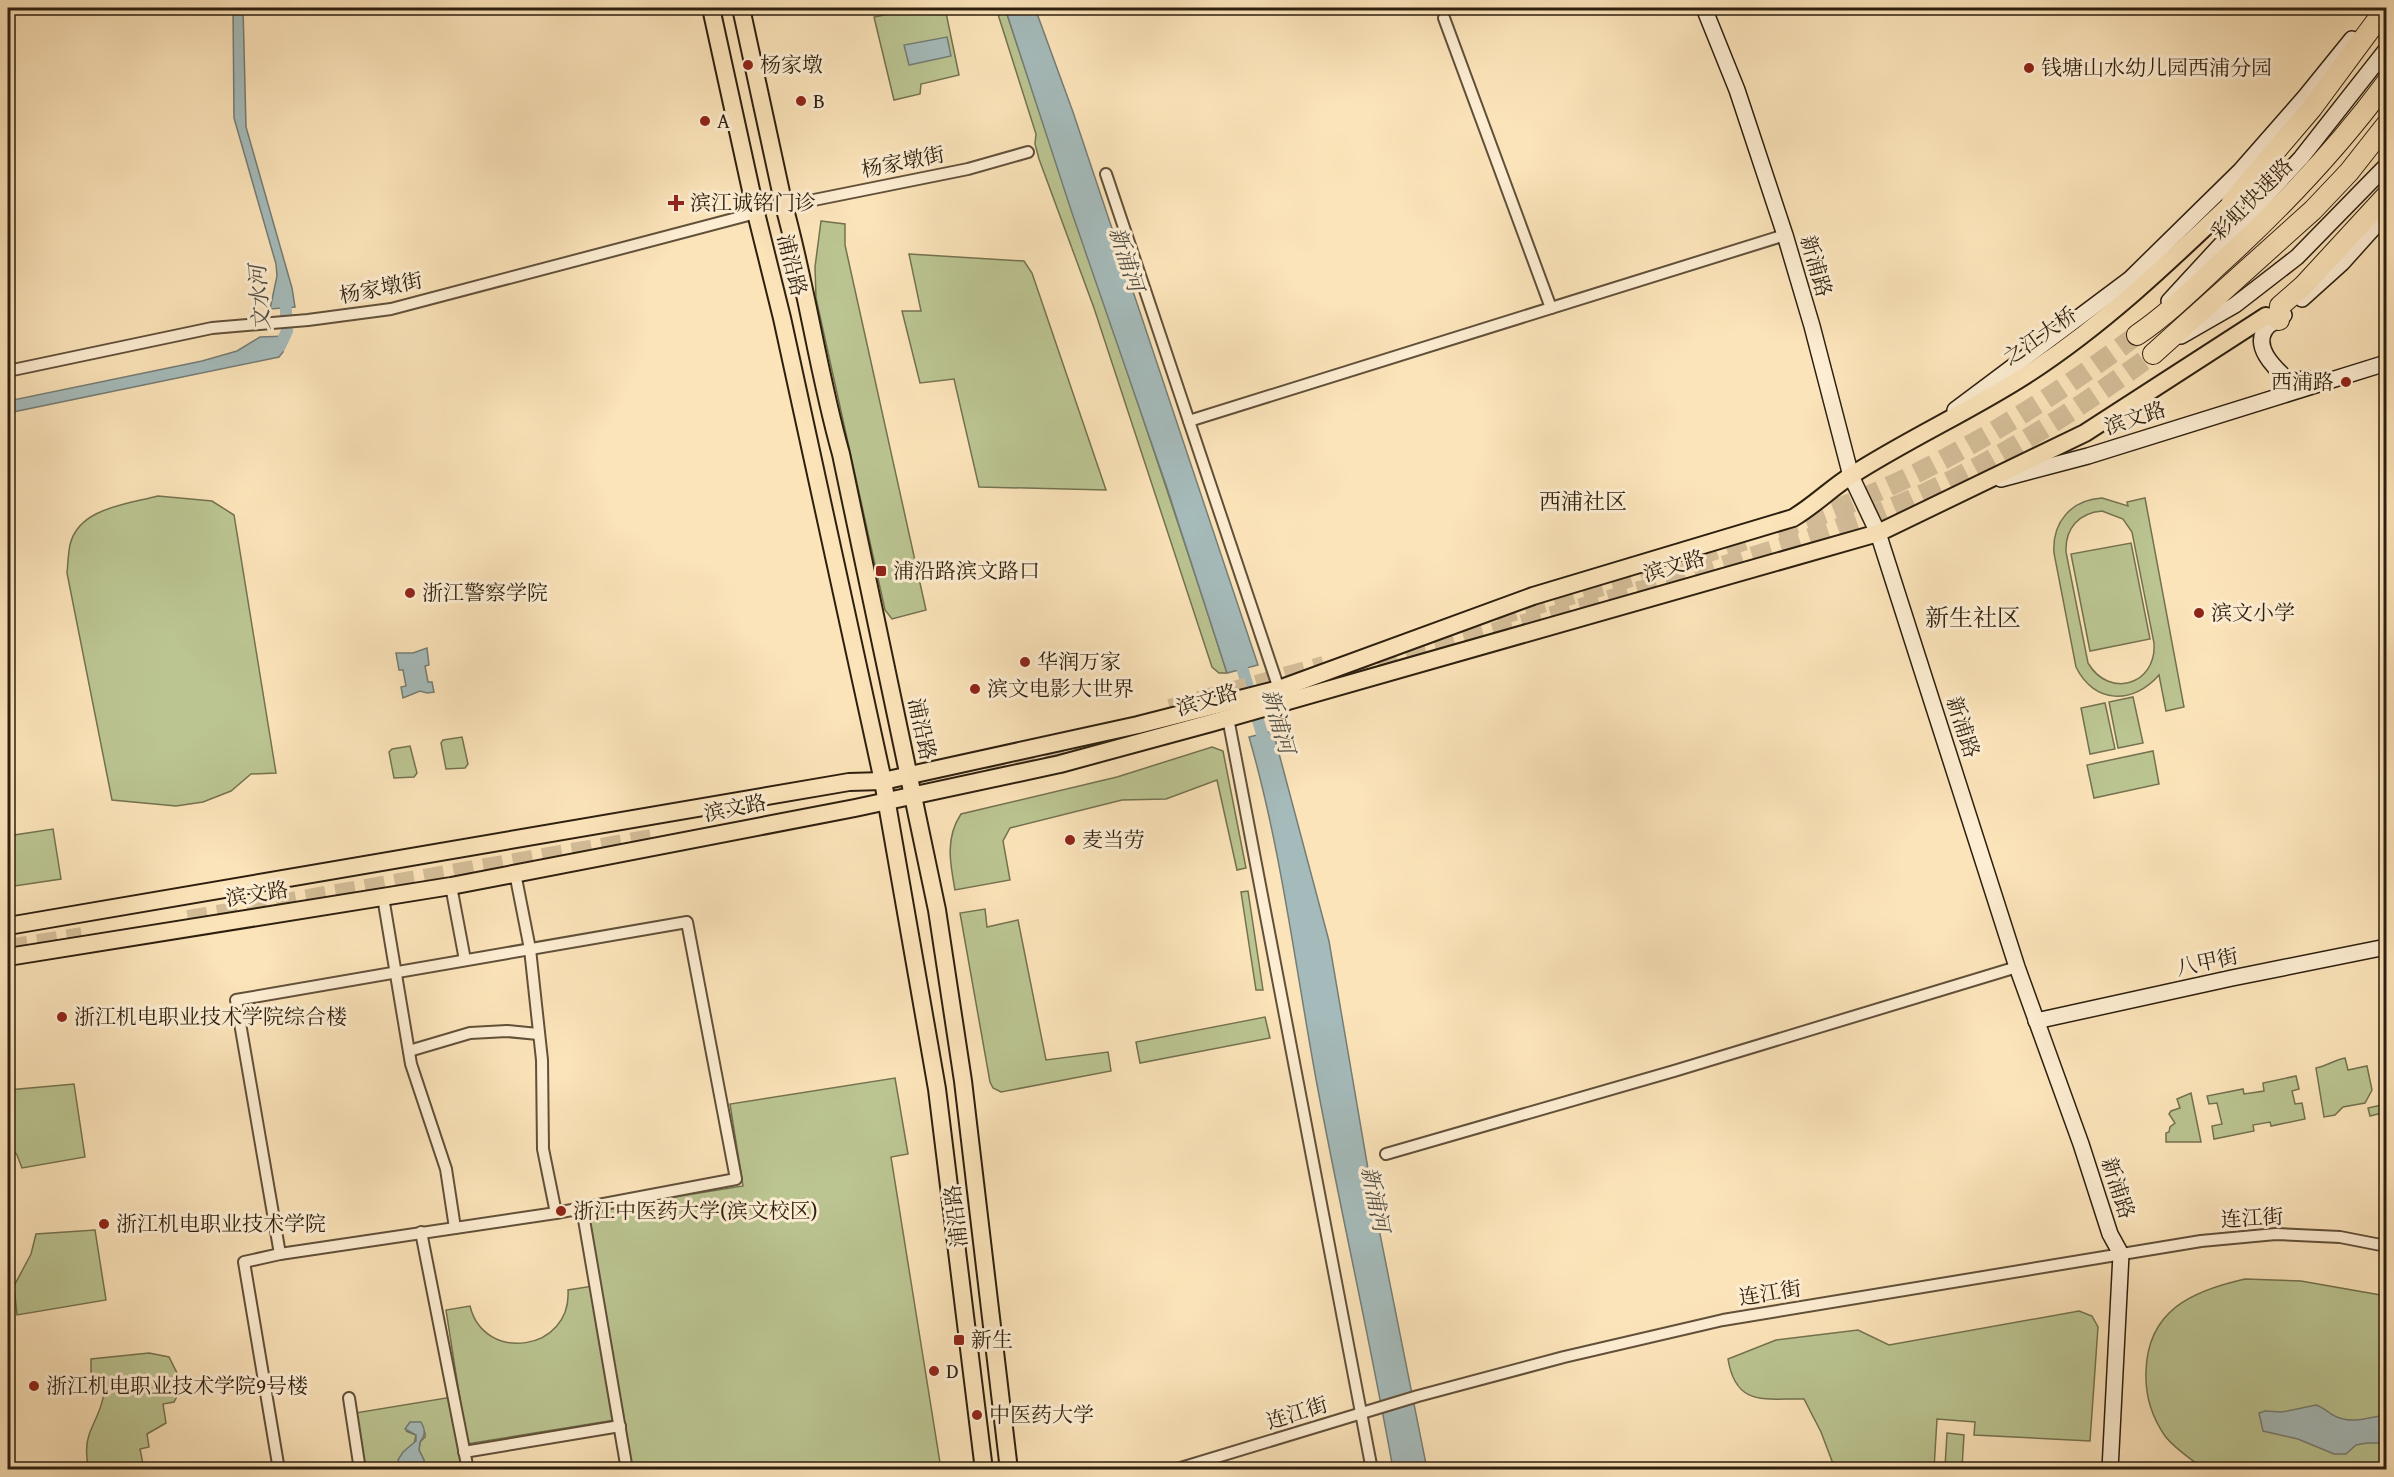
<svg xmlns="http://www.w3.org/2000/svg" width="2394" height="1477" viewBox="0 0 2394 1477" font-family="'Gentium Book Plus','Noto Serif SC',serif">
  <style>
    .green { fill: #bbc592; stroke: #747250; stroke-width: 1.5; fill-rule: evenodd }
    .water { fill: #a5bbbb; stroke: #757d76; stroke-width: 1.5 }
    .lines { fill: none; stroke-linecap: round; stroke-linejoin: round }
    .canal { stroke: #a5bbbb; stroke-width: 12 }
    .highway-tunnel { stroke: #d3bd98; stroke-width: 20; stroke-dasharray: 20 10; stroke-linecap: butt }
    .street-casing { stroke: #61503a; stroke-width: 14 }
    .secondary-casing { stroke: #2d1f0f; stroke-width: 18 }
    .primary-casing { stroke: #2d1f0f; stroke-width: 20 }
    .highway-casing { stroke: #2d1f0f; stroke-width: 22 }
    .street { stroke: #fdedd2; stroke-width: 10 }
    .secondary { stroke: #fdedd2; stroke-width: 15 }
    .primary { stroke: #fce4ba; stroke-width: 16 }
    .highway { stroke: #fce4ba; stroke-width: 20 }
    .poi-dot { fill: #8f2418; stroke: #fdedd2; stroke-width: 2 }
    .labels { text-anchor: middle; stroke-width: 6; stroke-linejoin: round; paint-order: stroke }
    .poi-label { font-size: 21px; fill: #2d1f0f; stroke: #fdedd2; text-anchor: start }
    .street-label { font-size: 21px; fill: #2d1f0f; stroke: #fdedd2 }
    .water-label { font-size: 22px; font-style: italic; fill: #514e43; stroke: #fdedd2 }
    .neighbourhood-label { font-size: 22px; fill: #2d1f0f; stroke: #fdedd2 }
    .quarter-label { font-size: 24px; fill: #2d1f0f; stroke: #fdedd2 }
  </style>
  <rect width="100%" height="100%" fill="#fce4ba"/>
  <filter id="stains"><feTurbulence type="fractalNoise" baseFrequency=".00333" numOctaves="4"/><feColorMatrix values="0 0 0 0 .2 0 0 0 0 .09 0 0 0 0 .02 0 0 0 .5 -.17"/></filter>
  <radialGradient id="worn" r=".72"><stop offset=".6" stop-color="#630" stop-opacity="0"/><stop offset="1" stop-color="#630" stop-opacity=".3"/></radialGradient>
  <g class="green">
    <path d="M920 8H945L959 75 921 84 920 94 894 100 874 17Z"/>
    <path d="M996 8H1005C1078 230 1156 451 1227 673H1219L1212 667 1094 308 1039 159 1035 144 1036 134Z"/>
    <path d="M821 221 845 224V245L926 610 892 619 885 610 816 298 815 267Z"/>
    <path d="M909 254 1024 261 1032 273 1106 490 979 487 954 379 920 383 902 311H921Z"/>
    <path d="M158 496 212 501 234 515 276 773 251 774 231 791 203 802 176 806 112 800 67 573C68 564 68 554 70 545 78 508 128 504 158 496Z"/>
    <path d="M2102 498 2128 506 2127 502 2145 498 2184 707 2166 711 2159 675C2133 705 2094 704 2076 667L2054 553C2052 522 2071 500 2102 498ZM2102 511 2123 519 2132 532 2154 643C2157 685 2109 699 2088 663L2066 552C2065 528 2079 513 2102 511Z"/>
    <path d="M2131 543 2150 639 2090 651 2071 554Z"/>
    <path d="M2133 697 2143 743 2118 748 2109 702Z"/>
    <path d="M2105 703 2115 749 2090 754 2081 708Z"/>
    <path d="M462 737 468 764 465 768 446 769 441 743 443 740Z"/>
    <path d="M410 746 417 773 414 777 394 778 389 752 392 749Z"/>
    <path d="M1212 747 1223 751 1246 868 1237 870 1217 780 1166 799 1122 800 1010 828 1003 841 1010 880 955 890C950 863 945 838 961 814L1117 777Z"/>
    <path d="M2153 751 2159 784 2094 798 2087 765Z"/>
    <path d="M53 829 61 879 8 887V836Z"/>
    <path d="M1248 891 1263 990H1256L1241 892Z"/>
    <path d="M985 909 987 927 1018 920 1046 1060 1108 1052 1111 1071 1001 1092 993 1088 990 1082 960 913Z"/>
    <path d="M1265 1017 1270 1038 1140 1063 1136 1042Z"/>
    <path d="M2345 1058 2348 1070 2367 1066 2372 1090 2365 1103 2343 1107 2335 1115 2324 1117 2316 1068C2327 1066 2334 1060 2345 1058Z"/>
    <path d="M2296 1076 2299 1089 2292 1091 2295 1104 2302 1103 2305 1119 2271 1126 2270 1122 2253 1125 2254 1131 2214 1139 2212 1126 2222 1124 2217 1103 2209 1104 2207 1096 2243 1089 2244 1094 2264 1091 2263 1083Z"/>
    <path d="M895 1078 908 1154 891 1157 941 1469H631L588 1211 743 1186 730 1104Z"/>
    <path d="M74 1084 85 1157 22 1168 17 1155 8 1142V1090Z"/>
    <path d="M2191 1093 2201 1142H2166V1133L2169 1132 2170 1127 2175 1123 2169 1114 2171 1111 2180 1108 2177 1099Z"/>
    <path d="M2386 1104V1112L2370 1116 2368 1108Z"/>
    <path d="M95 1230 106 1300 17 1315 14 1286 31 1254 36 1234Z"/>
    <path d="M2245 1279 2301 1281 2386 1296V1469H2204C2191 1459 2175 1449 2165 1436 2151 1416 2145 1395 2146 1371 2148 1310 2192 1291 2245 1279Z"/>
    <path d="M593 1286 615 1420 467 1444 446 1310 470 1306C484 1364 572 1351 568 1290Z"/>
    <path d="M2079 1311 2092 1316 2098 1327 2090 1441 1974 1435 1975 1422 1937 1419 1934 1469H1835L1821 1432 1804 1399C1766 1398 1736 1408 1728 1359L1776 1340 1858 1330 1889 1345Z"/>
    <path d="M149 1353 169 1357 183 1385 174 1402 163 1404 166 1423 147 1434 149 1447 140 1449 144 1469H88C87 1458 85 1446 89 1435 95 1418 101 1412 104 1393L91 1372V1359Z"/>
    <path d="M452 1397 464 1469H421L424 1460 419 1450 420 1442 425 1437V1433L406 1431 416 1435 414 1445 400 1462 403 1469H364L355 1413Z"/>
    <path d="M1947 1433 1964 1435 1962 1468 1945 1467Z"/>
  </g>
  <g class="water">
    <path d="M233 8H243L246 127 292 288 295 307 270 309 277 276 276 264 234 118Z"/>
    <path d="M1005 8H1035L1073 112 1258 665 1227 673 1167 488 1072 213Z"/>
    <path d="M947 37 951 56 909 65 904 45Z"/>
    <path d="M287 336 283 352 279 357 8 413V401L202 361 237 351 260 337Z"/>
    <path d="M427 648 429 665 425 666 428 682H432L434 692 427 693 420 691 403 698 401 687 406 686 403 670H399L396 653H413Z"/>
    <path d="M1273 731 1329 941 1374 1204 1427 1469H1393C1370 1339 1340 1209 1316 1079 1295 965 1281 848 1249 737Z"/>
    <path d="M2316 1405C2325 1408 2329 1414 2337 1417 2353 1424 2370 1417 2386 1415V1428L2379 1443H2367L2356 1445 2346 1454H2334L2298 1439 2263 1431 2259 1413 2265 1411 2282 1412Z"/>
    <path d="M410 1422H421C426 1431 425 1435 420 1442L419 1450 424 1460 421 1469H403L398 1460 403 1452 416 1441V1435L405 1429Z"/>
  </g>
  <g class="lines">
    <g class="canal">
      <path d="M275 347 280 346 287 331 285 292"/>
      <path d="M1238 654 1266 747"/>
    </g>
    <g class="highway-tunnel">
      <path d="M1777 530C1909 488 2027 417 2137 335"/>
      <path d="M1496 616 1606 585 1746 540"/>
      <path d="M1320 681C1444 646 1568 613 1690 576 1770 551 1850 528 1925 493 2007 455 2081 407 2153 354"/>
      <path d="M1170 709 1324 666"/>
      <path d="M987 773 1121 736"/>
      <path d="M188 920 658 838"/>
      <path d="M8 949 82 937"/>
    </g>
    <defs>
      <g id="street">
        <path d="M1444 18 1551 308"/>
        <path d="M1106 174 1279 689"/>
        <path d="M784 206 968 169 1028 152"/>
        <path d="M8 371 212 328 308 320 391 309 756 213"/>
        <path d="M1189 421 1785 235"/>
        <path d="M1228 718 1372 1470"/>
        <path d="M515 873 530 949 542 1060 543 1149 556 1213"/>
        <path d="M451 886 465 960"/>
        <path d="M383 897 411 1064 446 1169 455 1228"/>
        <path d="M687 922 736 1179 556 1213 280 1254 236 1000Z"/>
        <path d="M409 1051 470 1033 507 1031 538 1034"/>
        <path d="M1386 1154 1674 1071 2017 967"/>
        <path d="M582 1208 627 1470"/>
        <path d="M421 1232 468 1470"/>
        <path d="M349 1398 360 1470"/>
        <path d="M464 1452 620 1426"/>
        <path d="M279 1470 244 1262 280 1254"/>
        <path d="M1174 1470 1418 1396 1564 1357 1723 1320 2201 1241 2276 1234 2340 1237 2386 1246"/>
      </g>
      <g id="secondary">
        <path d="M1704 8 1737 90 1785 235 1812 326 1851 476 1878 533 2017 967 2081 1144 2110 1234 2121 1254 2110 1470"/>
        <path d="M2302 299 2342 263 2386 214"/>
        <path d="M2169 301 2301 158 2386 50"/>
        <path d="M2284 315C2279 320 2273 322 2268 326 2249 346 2277 370 2291 383L2306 378"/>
        <path d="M2181 336 2235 305 2297 257 2386 166"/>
        <path d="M1955 410 2130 279 2241 170 2305 97 2352 39"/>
        <path d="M2001 479 2088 456 2386 363"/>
        <path d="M2036 1021 2232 978 2386 947"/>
      </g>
      <g id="primary">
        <path d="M711 8 756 213 782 318 883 781 937 1089 984 1470"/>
        <path d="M741 8 784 206C807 288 818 373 841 454L937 910 963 1081 1009 1470"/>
        <path d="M8 926 849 782 883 781 1138 725 1279 689 1533 596 1793 518C1815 505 1831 488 1852 475 1908 439 1970 411 2026 375 2102 326 2167 264 2232 202"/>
        <path d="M8 957 451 886 855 808 1060 764 1211 723 1878 533 2085 433 2266 316 2279 320"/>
      </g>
      <g id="highway">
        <path d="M2232 202 2312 108 2386 8"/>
        <path d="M2279 320 2280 306 2304 285 2386 196"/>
        <path d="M2137 335C2168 314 2196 286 2223 261 2283 206 2338 148 2386 83"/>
        <path d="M2153 354 2313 210 2349 172 2386 125"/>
      </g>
    </defs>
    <use href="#street" class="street-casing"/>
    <use href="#secondary" class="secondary-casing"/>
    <use href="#primary" class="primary-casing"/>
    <use href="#highway" class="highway-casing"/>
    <use href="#street" class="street"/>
    <use href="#secondary" class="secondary"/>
    <use href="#primary" class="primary"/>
    <use href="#highway" class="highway"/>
  </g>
  <g class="poi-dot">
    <circle cx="748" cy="65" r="6"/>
    <circle cx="2029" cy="68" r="6"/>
    <circle cx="801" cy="101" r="6"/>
    <circle cx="705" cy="121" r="6"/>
    <path d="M673 194h6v6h6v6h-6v6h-6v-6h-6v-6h6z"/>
    <circle cx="2346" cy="382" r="6"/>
    <rect x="875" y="565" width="12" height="12" rx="3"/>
    <circle cx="410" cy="593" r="6"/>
    <circle cx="2199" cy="613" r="6"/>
    <circle cx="1025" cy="662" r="6"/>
    <circle cx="975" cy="689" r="6"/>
    <circle cx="1070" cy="840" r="6"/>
    <circle cx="62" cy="1017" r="6"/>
    <circle cx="561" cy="1211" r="6"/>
    <circle cx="104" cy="1224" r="6"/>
    <rect x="953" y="1334" width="12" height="12" rx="3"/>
    <circle cx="934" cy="1371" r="6"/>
    <circle cx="34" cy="1386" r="6"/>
    <circle cx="977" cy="1415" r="6"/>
  </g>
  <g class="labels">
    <g class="poi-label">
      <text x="760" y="72">杨家墩</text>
      <text x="2041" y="75">钱塘山水幼儿园西浦分园</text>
      <text x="813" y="108">B</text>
      <text x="717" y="128">A</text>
      <text x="690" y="210">滨江诚铭门诊</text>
      <text x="2334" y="389" text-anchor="end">西浦路</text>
      <text x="893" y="578">浦沿路滨文路口</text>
      <text x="422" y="600">浙江警察学院</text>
      <text x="2211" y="620">滨文小学</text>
      <text x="1037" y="669">华润万家</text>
      <text x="987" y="696">滨文电影大世界</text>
      <text x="1082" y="847">麦当劳</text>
      <text x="74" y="1024">浙江机电职业技术学院综合楼</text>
      <text x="573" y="1218">浙江中医药大学(滨文校区)</text>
      <text x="116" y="1231">浙江机电职业技术学院</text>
      <text x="971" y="1347">新生</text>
      <text x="946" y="1378">D</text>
      <text x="46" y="1393">浙江机电职业技术学院9号楼</text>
      <text x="989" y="1422">中医药大学</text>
    </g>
    <g class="street-label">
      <text transform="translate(903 162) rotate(-11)" y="7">杨家墩街</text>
      <text transform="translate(2252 199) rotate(-45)" y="7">彩虹快速路</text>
      <text transform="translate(792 265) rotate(76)" y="7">浦沿路</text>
      <text transform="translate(1816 266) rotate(74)" y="7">新浦路</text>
      <text transform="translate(381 288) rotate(-11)" y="7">杨家墩街</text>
      <text transform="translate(2040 336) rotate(-35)" y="7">之江大桥</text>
      <text transform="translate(2135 418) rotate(-18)" y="7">滨文路</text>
      <text transform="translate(1674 566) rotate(-16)" y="7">滨文路</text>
      <text transform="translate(1207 700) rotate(-16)" y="7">滨文路</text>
      <text transform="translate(1963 727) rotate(72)" y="7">新浦路</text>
      <text transform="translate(922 729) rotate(78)" y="7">浦沿路</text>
      <text transform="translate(735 808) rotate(-11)" y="7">滨文路</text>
      <text transform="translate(257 894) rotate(-9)" y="7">滨文路</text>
      <text transform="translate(2207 962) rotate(-12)" y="7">八甲街</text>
      <text transform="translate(2118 1188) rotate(72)" y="7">新浦路</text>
      <text transform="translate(956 1216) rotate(-97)" y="7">浦沿路</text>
      <text transform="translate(2252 1218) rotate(-3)" y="7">连江街</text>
      <text transform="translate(1770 1293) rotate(-9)" y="7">连江街</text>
      <text transform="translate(1297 1413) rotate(-17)" y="7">连江街</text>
    </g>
    <g class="water-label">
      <text transform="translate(1127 259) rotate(72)" y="8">新浦河</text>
      <text transform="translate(259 298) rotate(-94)" y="8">文水河</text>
      <text transform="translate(1279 721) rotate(74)" y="8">新浦河</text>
      <text transform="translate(1376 1199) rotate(79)" y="8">新浦河</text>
    </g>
    <g class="neighbourhood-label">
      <text x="1583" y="509">西浦社区</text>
    </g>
    <g class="quarter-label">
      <text x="1973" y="626">新生社区</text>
    </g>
  </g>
  <rect width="2394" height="1477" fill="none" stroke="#fce4ba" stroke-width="30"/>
  <rect x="9" y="9" width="2376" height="1459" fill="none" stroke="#2d1f0f" stroke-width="3"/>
  <rect x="15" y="15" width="2364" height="1447" fill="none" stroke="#2d1f0f" stroke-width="1.5"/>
  <rect width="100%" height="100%" filter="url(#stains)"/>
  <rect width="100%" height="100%" fill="url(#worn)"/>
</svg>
